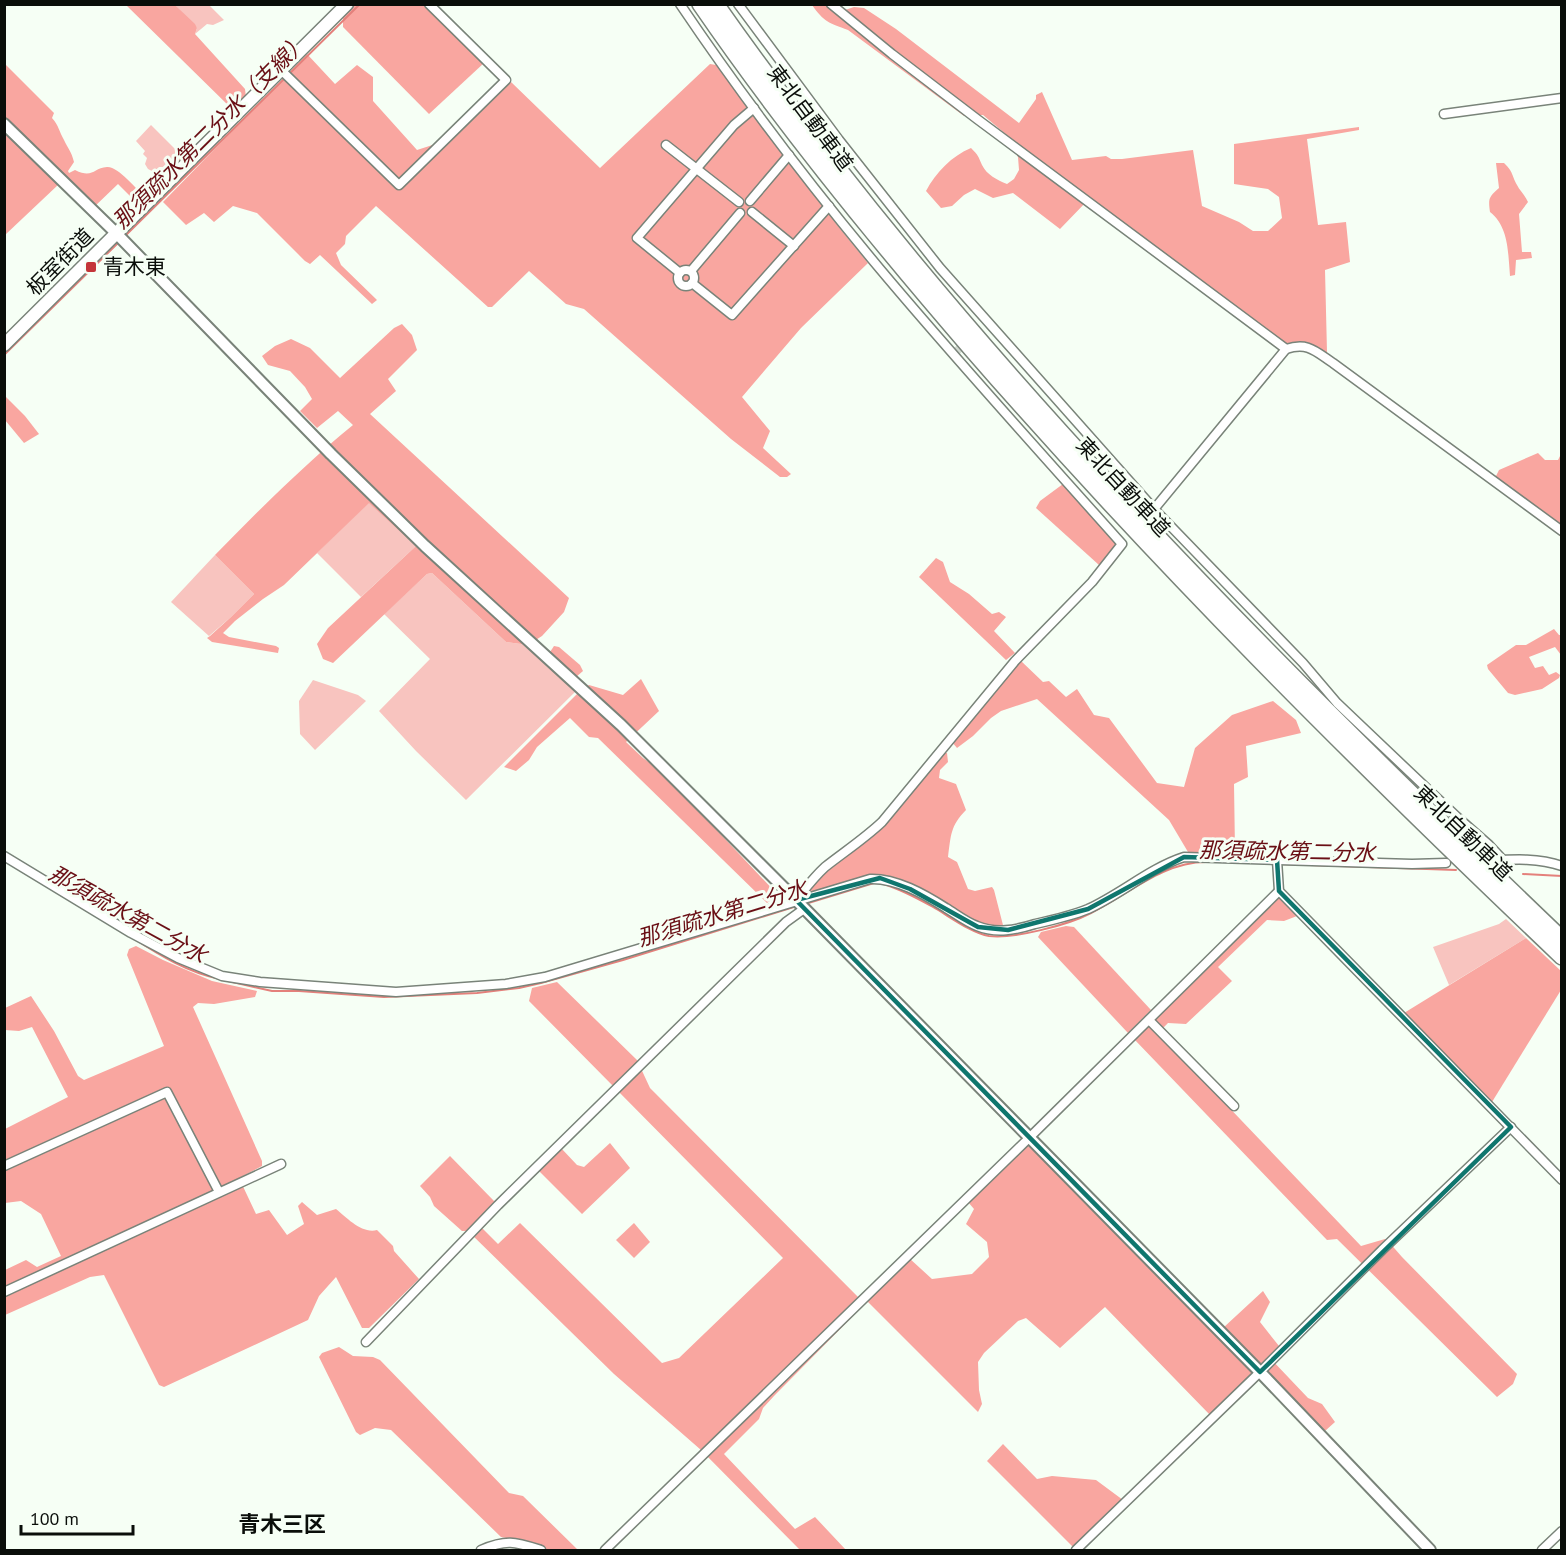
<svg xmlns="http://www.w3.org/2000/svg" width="1566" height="1555" viewBox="0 0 1566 1555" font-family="'PT Sans','Noto Sans JP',sans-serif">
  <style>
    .green { fill: #f8c4bf }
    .forest { fill: #f9a6a0 }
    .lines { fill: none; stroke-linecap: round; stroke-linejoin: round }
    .stream { stroke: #e4807b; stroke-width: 2 }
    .minor-tunnel { stroke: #d3dbd2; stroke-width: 8; stroke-dasharray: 8 4; stroke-linecap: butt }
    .minor-casing { stroke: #798379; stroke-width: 11 }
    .tertiary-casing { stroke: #798379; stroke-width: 14 }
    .secondary-casing { stroke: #798379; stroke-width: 15 }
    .motorway-casing { stroke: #798379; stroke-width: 18 }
    .minor { stroke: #fff; stroke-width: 8 }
    .tertiary { stroke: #fff; stroke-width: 10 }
    .secondary { stroke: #fff; stroke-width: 12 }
    .motorway { stroke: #fff; stroke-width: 15 }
    .marked { fill: none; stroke: #0f766e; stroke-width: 4.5; stroke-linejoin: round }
    .poi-dot { fill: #c43539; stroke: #f6fff5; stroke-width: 2 }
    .labels { text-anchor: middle; stroke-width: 6; stroke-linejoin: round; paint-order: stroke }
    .street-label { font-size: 21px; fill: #0a0e0a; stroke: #f6fff5 }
    .poi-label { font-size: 21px; fill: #0a0e0a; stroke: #f6fff5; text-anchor: start }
    .water-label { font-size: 22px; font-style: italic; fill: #6a0f15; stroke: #f6fff5 }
    .neighbourhood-label { font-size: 22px; font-weight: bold; fill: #0a0e0a; stroke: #f6fff5 }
  </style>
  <rect width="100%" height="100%" fill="#f6fff5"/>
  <g class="green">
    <path d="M175 5H209L224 20 213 25 207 24 195 34 197 28Z"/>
    <path d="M151 125 184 158 170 172 164 167H160L154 172 148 169 145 164 147 158 143 154 145 151 136 141Z"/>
    <path d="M369 502 416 546 361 597 317 553Z"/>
    <path d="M215 555 254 594 231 617 209 636 171 602Z"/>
    <path d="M432 573 506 642 528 645 578 689 466 800 416 751 379 711 430 659 384 614 427 574Z"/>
    <path d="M313 680 358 695 366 701 315 750 300 734 299 701Z"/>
    <path d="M1506 919 1526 938 1449 985 1433 947 1499 924Z"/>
  </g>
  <g class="forest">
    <path d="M126 5H175L195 24 197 28 195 34 245 89 246 97 233 110Z"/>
    <path d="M355 5H424L484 63 429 114 343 27V17Z"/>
    <path d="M812 5H827L845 10 854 7 864 8 896 29 1019 123 1036 99V95L1042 92 1072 160 1106 156 1111 159H1122L1193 150 1202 206 1239 222 1253 231H1268L1282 218 1279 197 1268 189 1234 184V144L1359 127V130L1307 139 1318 225 1346 222 1350 262 1325 270 1327 352 1321 353 1287 347 1088 200 1060 229 1013 193 993 198 975 189 964 195 952 206 941 208 926 191C936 172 952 156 971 148 979 156 978 156 982 165 987 175 997 180 1007 184L1014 179 1019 170 1018 157 1008 136 983 115 964 116 848 30C829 23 824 22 812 5Z"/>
    <path d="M307 54 335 84 357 65 373 77V101L417 150 454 138 511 82 600 168 710 64 716 65 838 226 868 263 801 328 742 397 770 431 763 448 791 474 787 477H780L731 439 584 309 566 304 529 271 492 307H488L376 206 346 236 345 244 336 253 341 265 377 300 372 304 320 255 310 264 305 261 257 213 233 206 214 222 204 213 186 225 163 202Z"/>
    <path d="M4 63 54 113 52 118C59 126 59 131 64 140 68 149 71 150 74 162L68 171 69 173 75 170C93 179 93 168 107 167 118 166 137 190 145 197L138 204 118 184 93 208 5 119Z"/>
    <path d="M5 130 59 184 5 235Z"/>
    <path d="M1496 163H1504C1514 173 1511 174 1517 185 1520 191 1525 195 1528 202L1519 214 1522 252H1531L1532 258 1516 260 1515 275 1510 276C1508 253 1509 227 1490 212 1488 198 1489 197 1499 188Z"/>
    <path d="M402 324 412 335 417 350 388 379 396 391 370 414 569 598 564 612 542 636 528 645 506 642 432 573 427 574 333 663 323 659 317 644 328 628 416 546 369 503 284 585 263 599 235 621 223 633 229 637 276 646 279 648 278 653 212 642 207 638 210 636 231 617 254 594 215 555C259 510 304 465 353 425L338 411 317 428 300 411 312 399 305 387 290 371 268 365 262 356 275 346 291 339 310 348 340 378 394 328Z"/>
    <path d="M4 395 25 416 39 434 24 443 5 420Z"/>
    <path d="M1538 453 1545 460H1558L1561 454V539L1553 521 1497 480 1496 476 1499 470Z"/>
    <path d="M1063 484 1117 545 1099 565 1036 508 1040 501Z"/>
    <path d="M936 558 943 562 950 582 969 594 992 614 999 612 1006 617 994 631 1015 653 1006 660 919 577Z"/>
    <path d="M1554 629 1559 635H1561V655L1555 647 1529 657 1535 668 1543 666 1549 675 1556 672 1560 675 1559 678 1542 689 1515 695 1508 693 1488 669 1487 665 1516 645H1526Z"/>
    <path d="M554 646 559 647 580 665 583 671 576 677 550 652Z"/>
    <path d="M1020 660 1043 682 1049 681 1066 697 1077 689 1094 715 1109 718 1157 783 1184 787 1195 748 1232 715 1273 701 1296 720 1301 733 1246 746 1248 777 1234 784 1235 851 1231 854 1191 853 1188 852 1169 820 1037 699 1001 711 991 718 973 736 957 748 952 742Z"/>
    <path d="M641 679 659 711 626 742 643 758 660 770 778 895 767 903 598 738 589 737 570 718 537 747 529 760 516 771 504 767 578 693 589 685 623 695Z"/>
    <path d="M943 753H947L948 762 940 770 939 778 956 784 966 810C950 826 951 836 948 857L957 862 968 889 975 891 992 887 994 890 1004 929 976 924 900 880 880 874 810 893 807 892 812 884 847 853Z"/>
    <path d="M1278 897 1297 916 1284 921 1267 920 1218 967 1232 981 1186 1024 1168 1023 1158 1033 1361 1246 1385 1239 1388 1241 1402 1257 1517 1374 1513 1384 1497 1397 1337 1239 1327 1240 1134 1039Z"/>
    <path d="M1066 926 1074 927 1151 1010 1128 1033 1038 937 1041 932Z"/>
    <path d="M1526 938 1561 971V990L1492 1102 1404 1013Z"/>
    <path d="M136 946 163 960 212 981 257 991 255 997 214 1004 198 1003 193 1007 262 1161V1166L239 1178 256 1214 269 1210 287 1235 304 1224 298 1206 302 1202 317 1215 336 1209C347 1218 362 1234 377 1230L393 1246 394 1251 419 1279 369 1328H362L336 1277 319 1296 308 1320 164 1387 159 1385 104 1275 90 1277 5 1315V1270L26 1260 37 1267 61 1256 41 1214 21 1201 5 1203V1129L68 1097 32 1027 19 1031 5 1030V1008L31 996 54 1031 78 1076 84 1080 164 1046 127 955 129 949Z"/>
    <path d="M557 982 637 1060 650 1088 865 1304 774 1396 763 1408 759 1419 724 1454 795 1529 815 1517 846 1550H800L701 1450 614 1374 468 1231H462L434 1206 430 1197 420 1186 450 1156 494 1201 495 1204 477 1223 498 1244 520 1223 662 1363 679 1358 783 1258 529 1001 532 988Z"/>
    <path d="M610 1143 630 1168 582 1214 539 1171 561 1148 577 1165 584 1167Z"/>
    <path d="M1025 1145 1032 1146 1255 1371 1210 1415 1105 1307 1060 1348 1026 1318 1018 1321 984 1353 978 1362 979 1390 982 1404 978 1412 866 1300 909 1258 932 1279 972 1274 989 1257 987 1242 966 1224 974 1209 968 1202Z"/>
    <path d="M634 1223 650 1242 634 1258 616 1240Z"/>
    <path d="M1263 1291 1270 1302 1260 1322 1279 1346 1270 1358 1308 1398 1322 1404 1335 1422 1325 1431 1320 1430 1223 1328Z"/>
    <path d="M339 1347 353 1356 373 1357 380 1360 509 1493 523 1496 578 1550H550L517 1540 501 1537 391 1430 375 1428 360 1435 356 1432 319 1357 322 1353Z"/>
    <path d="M1003 1444 1037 1479 1052 1476 1096 1480 1123 1500 1074 1548 987 1461Z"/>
  </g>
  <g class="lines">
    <g class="stream">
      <path d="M124 237 360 4"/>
      <path d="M4 355 120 241"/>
      <path d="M1280 864 1456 870"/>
      <path d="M1523 874 1562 876"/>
      <path d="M883 884C900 889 917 898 933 907 949 916 971 933 989 936 1014 939 1068 925 1091 913 1128 895 1162 862 1206 862"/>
      <path d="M805 904 874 883"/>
      <path d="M133 938C159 955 189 973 220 979"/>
      <path d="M228 981 272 991H299L384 997 477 993 519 988 541 983 623 960 797 906"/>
    </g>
    <path class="minor-tunnel" d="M957 351 981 325"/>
    <defs>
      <g id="minor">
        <path d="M680 4C742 96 809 184 880 269 958 362 1041 453 1122 544L1092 582 1015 661 882 822C864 839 844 852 825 867 814 877 805 889 796 900"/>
        <path d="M738 4 839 140 940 268 1154 509 1303 663 1337 703 1457 817 1489 845 1503 860"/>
        <path d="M831 4 892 54 977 119 1286 349"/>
        <path d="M281 70 399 185 506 80 429 4"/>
        <path d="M1444 114 1562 98"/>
        <path d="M666 145 739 202"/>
        <path d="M750 201 789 155"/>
        <path d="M752 212 794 246"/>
        <circle cx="686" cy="278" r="8"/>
        <path d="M691 271 740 213"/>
        <path d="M680 273 637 238 734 125 754 108"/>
        <path d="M692 283 732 315 829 206"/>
        <path d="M1150 514 1286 349C1308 342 1315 351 1333 363L1562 531"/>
        <path d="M4 856 131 933 178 958 222 976 260 982 396 992 506 984 545 977 870 879C896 878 924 894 946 908 956 914 966 922 977 926 996 934 1016 930 1035 924 1053 920 1071 916 1088 909 1121 894 1150 868 1184 857L1412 864 1446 863"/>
        <path d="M1277 860 1279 891 1562 1180"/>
        <path d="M1491 861C1515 859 1539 858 1562 866"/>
        <path d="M1149 1020 1234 1106"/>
        <path d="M4 1166 167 1092 219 1192"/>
        <path d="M4 1292 281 1164"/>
        <path d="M366 1342 498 1205 786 922 804 909"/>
        <path d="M481 1550C507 1539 515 1542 541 1550"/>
        <path d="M605 1550 1029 1138 1279 891"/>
        <path d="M1076 1550 1260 1372 1382 1250 1511 1127"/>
        <path d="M1542 1550 1562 1531"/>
      </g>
      <path id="tertiary" d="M4 124 116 233 331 454 425 546 621 725 796 900 1260 1372 1430 1550"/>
      <path id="secondary" d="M4 345 347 4"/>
      <g id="motorway">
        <path d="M700 4C783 125 876 239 972 350 1157 563 1357 762 1562 957"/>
        <path d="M716 4C958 349 1259 649 1562 939"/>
      </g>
    </defs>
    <use href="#minor" class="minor-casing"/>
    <use href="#tertiary" class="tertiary-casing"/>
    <use href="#secondary" class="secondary-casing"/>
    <use href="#motorway" class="motorway-casing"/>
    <use href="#minor" class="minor"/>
    <use href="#tertiary" class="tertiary"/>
    <use href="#secondary" class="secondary"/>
    <use href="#motorway" class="motorway"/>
  </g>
  <path class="marked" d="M1184 857 1277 860 1279 891 1511 1127 1260 1372 796 900 880 878 910 889 978 927 1008 930 1088 909Z"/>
  <rect class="poi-dot" x="85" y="261" width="12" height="12" rx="3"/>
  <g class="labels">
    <g class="street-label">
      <text transform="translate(810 118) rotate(53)" y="7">東北自動車道</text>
      <text transform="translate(60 262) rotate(-45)" y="7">板室街道</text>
      <text transform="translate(1123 487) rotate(47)" y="7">東北自動車道</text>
      <text transform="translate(1463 833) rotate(44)" y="7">東北自動車道</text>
    </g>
    <g class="poi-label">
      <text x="103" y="274">青木東</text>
    </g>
    <g class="water-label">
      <text transform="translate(210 131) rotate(-45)" y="8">那須疏水第二分水（支線）</text>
      <text transform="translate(1287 851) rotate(1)" y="8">那須疏水第二分水</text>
      <text transform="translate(722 913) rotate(-17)" y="8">那須疏水第二分水</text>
      <text transform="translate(128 914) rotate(29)" y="8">那須疏水第二分水</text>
    </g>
    <g class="neighbourhood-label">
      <text x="282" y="1532">青木三区</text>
    </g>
  </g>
  <rect width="1566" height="1555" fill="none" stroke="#0a0e0a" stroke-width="12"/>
  <path d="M21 1525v9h112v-9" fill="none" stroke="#0a0e0a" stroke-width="3"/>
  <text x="30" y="1525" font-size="18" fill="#0a0e0a" stroke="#f6fff5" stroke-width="4.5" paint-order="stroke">100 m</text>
</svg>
